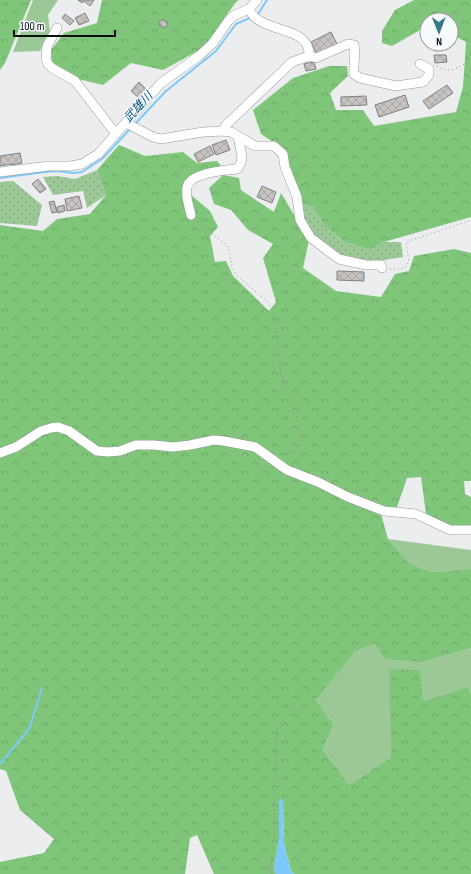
<svg xmlns="http://www.w3.org/2000/svg" width="471" height="874" viewBox="0 0 471 874" font-family="'Sofia Sans Condensed','Noto Sans JP',sans-serif">
  <style>
    .green { fill: #9cc898 }
    .forest { fill: url(#forest-crowns) }
    .garden { fill: url(#garden-dots) }
    .water { fill: #7ec8fa }
    .lines { fill: none; stroke-linecap: round; stroke-linejoin: round }
    .stream { stroke: #7ec8fa; stroke-width: 2 }
    .building { fill: url(#building-cross-hatch); stroke: #83817f }
    .minor-casing { stroke: #97999b; stroke-width: 10 }
    .path { stroke: #8f9192; stroke-width: 1; stroke-dasharray: 1 3; stroke-linecap: butt }
    .minor { stroke: #fff; stroke-width: 9 }
    .labels { text-anchor: middle; stroke-width: 3; stroke-linejoin: round; paint-order: stroke }
    .water-label { font-size: 12px; font-style: italic; fill: #08577f; stroke: #f8fbfd }
  </style>
  <defs>
    <pattern id="forest-crowns" width="20" height="18" patternUnits="userSpaceOnUse"><rect width="20" height="18" fill="#80c67a"/><path d="M2 6a3 3 0 1 1 6 0M12 15a3 3 0 1 1 6 0" fill="none" stroke="#6da968"/></pattern>
    <pattern id="garden-dots" width="8" height="8" patternUnits="userSpaceOnUse"><rect width="8" height="8" fill="#9cc898"/><path d="M2 2h.1M6 6h.1" fill="none" stroke="#85ab82" stroke-width="1.8" stroke-linecap="round"/></pattern>
    <pattern id="building-cross-hatch" width="8" height="8" patternUnits="userSpaceOnUse"><rect width="8" height="8" fill="#c6c3c1"/><path d="M0 0l8 8M0 8l8-8" fill="none" stroke="#a9a6a5"/></pattern>
  </defs>
  <rect width="100%" height="100%" fill="#ebedef"/>
  <g class="green">
    <path d="M33 0H58L48 15 50 33 40 51 13 52Z"/>
    <path d="M388 539 471 550V569L431 572 407 563Z"/>
    <path d="M375 644 423 662 471 648V694L467 687 423 701 390 669 391 757 349 785 323 749 334 724 316 700 354 651Z"/>
  </g>
  <g class="forest">
    <path d="M0 0H31L5 63 0 70Z"/>
    <path d="M102 0H239L236 2 203 48 163 70 131 63 103 85 78 79 52 63 51 50 64 33 97 23Z"/>
    <path d="M414 0H471V217L384 242 370 250 345 242 324 226 314 207 301 204 285 150 261 134 253 110 293 78 329 66H347L348 76 330 93 336 110H363L374 126 456 112 463 87 466 42 451 34V20H427V26L392 46 382 43V31L395 10Z"/>
    <path d="M119 145 145 156 183 152 197 163 217 161 222 167 196 173 183 184V196L191 195 210 211 218 227 210 236 215 262 226 261 233 276 269 311 276 302 263 258 273 244 248 230 231 210 214 204 209 188 223 175 239 178 241 190 274 212 281 193 309 240 303 268 336 291 381 297 395 274 409 271 414 256 454 249 471 253V481H464L465 494 471 497V527H452L426 514 421 477 407 478 396 510 381 514 388 539 408 563 431 572 471 569V648L423 662 385 659 375 644 355 651 316 700 334 724 323 749 349 785 391 757 389 669 420 670 423 701 467 687 471 694V874H294L291 871 284 843 283 802H279V839L274 868 276 874H214L197 835 190 838 185 874H0V862L44 853 54 839 20 810 6 771 0 769V225L43 231 57 219 90 214 106 195 97 170Z"/>
  </g>
  <g class="garden">
    <path d="M97 170 106 195 87 208 83 191 53 195 43 177 57 176 75 179Z"/>
    <path d="M13 181 42 205 37 226 0 223V182Z"/>
    <path d="M301 204 314 207 324 226 345 242 370 250 384 242H401L403 257 365 263 340 255 313 236 303 220Z"/>
  </g>
  <path class="water" d="M281 797 283 802 284 843 291 871 294 874H276L274 868 279 839V802Z"/>
  <g class="lines">
    <g class="stream">
      <path d="M256 15 258 14 267 0"/>
      <path d="M134 125 166 91 216 51 236 24 252 17"/>
      <path d="M0 178 44 172 58 171 73 173 82 172 102 159 131 128"/>
      <path d="M0 764 29 729 42 688"/>
    </g>
  </g>
  <g class="building">
    <path d="M78 0H94L90 6 84 1 82 3Z"/>
    <path d="M85 13 89 21 79 25 75 18Z"/>
    <path d="M65 14 74 21 70 25 62 18Z"/>
    <path d="M162 19 168 24 165 28 158 24Z"/>
    <path d="M331 32 337 44 317 54 311 42Z"/>
    <path d="M434 55H446L447 62 435 63Z"/>
    <path d="M314 62 316 69 306 71 304 64Z"/>
    <path d="M139 82 147 90 139 98 131 91Z"/>
    <path d="M447 85 453 93 429 109 423 101Z"/>
    <path d="M405 95 409 107 379 117 375 105Z"/>
    <path d="M366 96 367 105 341 106V97Z"/>
    <path d="M226 140 230 150 216 155 212 145Z"/>
    <path d="M210 146 214 154 198 162 194 154Z"/>
    <path d="M20 153 22 163 11 165V164L0 166V156Z"/>
    <path d="M38 179 46 189 40 193 32 184Z"/>
    <path d="M262 186 276 192 272 203 257 197Z"/>
    <path d="M79 196 82 208 67 211 65 199Z"/>
    <path d="M54 201 57 212 52 213 49 202Z"/>
    <path d="M64 205 65 211 58 213 57 207Z"/>
    <path d="M337 271 364 272V281L337 280Z"/>
  </g>
  <g class="lines">
    <defs>
      <g id="minor">
        <path d="M249 9C260 35 311 24 309 56"/>
        <path d="M57 28 47 46 46 59 48 64 52 68 75 81 116 134"/>
        <path d="M126 123 153 137 161 139 203 132 223 131 231 132 238 136 242 157 241 163 237 169C225 170 190 173 187 187 185 196 189 206 191 215"/>
        <path d="M223 131 226 125 292 62 309 56 316 58 348 44 354 45C356 55 353 64 354 74L360 78 396 86 423 82 429 75V69L420 64"/>
        <path d="M238 136 255 146H274L283 154 285 167 297 197 300 220 311 238 339 259 366 265H381L382 268"/>
        <path d="M0 172 49 166H70L82 164 98 154 161 83 199 56 213 43 229 20 235 15 249 9 257 0"/>
        <path d="M0 453 16 447 41 431 51 428 58 427 69 431 97 451 108 452 120 451 136 445H153L173 447 190 445 214 440 224 441 255 447 287 470 318 482 348 497 384 511 416 514 450 530H471"/>
      </g>
    </defs>
    <use href="#minor" class="minor-casing"/>
    <g class="path">
      <path d="M437 66C450 75 459 67 471 60"/>
      <path d="M199 218 216 237 227 245 230 254 232 268 237 276 268 302 272 309 275 318 281 375 293 405 299 424 301 444 298 449 293 452 279 455"/>
      <path d="M390 269H398L405 268 409 261 406 242 471 220"/>
      <path d="M272 874 270 868 274 839 276 734 278 726 291 711 322 699"/>
    </g>
    <use href="#minor" class="minor"/>
  </g>
  <g class="labels">
    <g class="water-label">
      <text transform="translate(138 107) rotate(-47)" y="4">武雄川</text>
    </g>
  </g>
  <g transform="translate(439 32) rotate(179)"><circle r="19" fill="#f8fbfd" stroke="#9a9d9e"/>
  <path d="M0-3L7 15L0 10L-7 15Z" fill="#367a8a"/>
  <text y="-6" font-size="11" font-weight="bold" text-anchor="middle" fill="#0e0f0f">N</text>
  </g>
  <path d="M14 30v6h101v-6" fill="none" stroke="#0e0f0f" stroke-width="2"/>
  <text x="20" y="30" font-size="12" fill="#0e0f0f" stroke="#f8fbfd" stroke-width="3" paint-order="stroke">100 m</text>
</svg>
